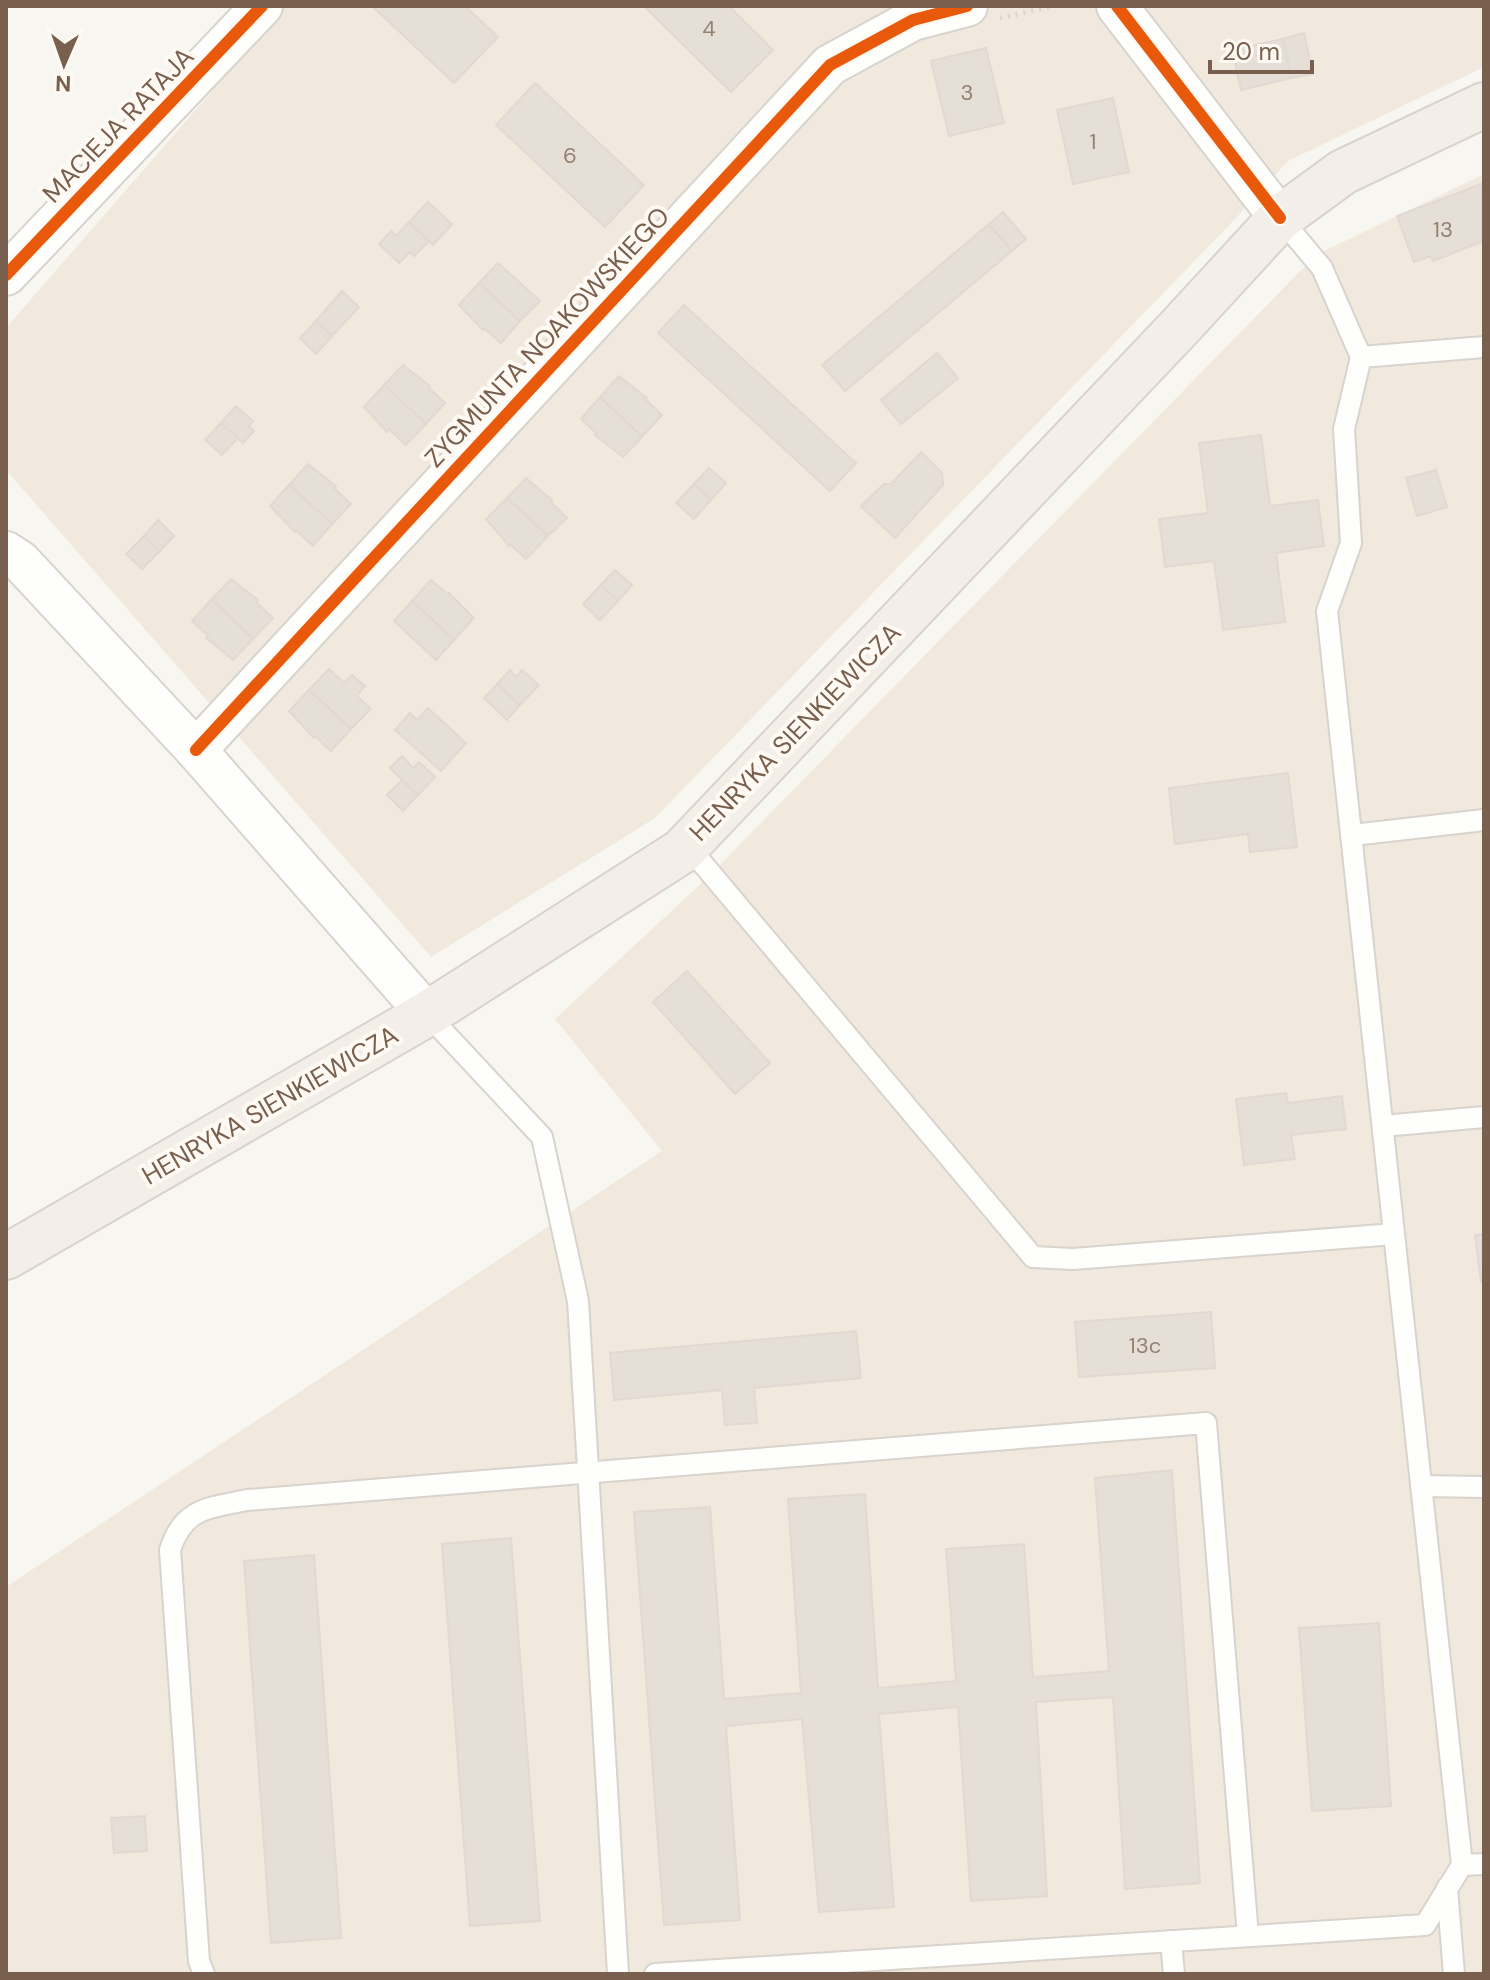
<svg xmlns="http://www.w3.org/2000/svg" width="1490" height="1980" viewBox="0 0 1490 1980" font-family="'DM Sans',sans-serif">
  <style>
    .residential { fill: #f1e9de }
    .building { fill: #e5dfd7; stroke: #e1d9d2; stroke-width: 2 }
    .lines { fill: none; stroke-linecap: round; stroke-linejoin: round }
    .service-casing { stroke: #d8d3cd; stroke-width: 24 }
    .minor-casing { stroke: #d8d3cd; stroke-width: 44 }
    .primary-casing { stroke: #dad2cc; stroke-width: 48 }
    .path { stroke: #dbd6d0; stroke-width: 5; stroke-dasharray: 2 6; stroke-linecap: butt }
    .service { stroke: #fefefd; stroke-width: 20 }
    .minor { stroke: #fefefd; stroke-width: 40 }
    .primary { stroke: #f3efe8; stroke-width: 44 }
    .cycleway-casing { stroke: #fefaf3; stroke-width: 17 }
    .cycleway { stroke: #e8590c; stroke-width: 12 }
    .labels { text-anchor: middle; stroke-width: 8; stroke-linejoin: round; paint-order: stroke }
    .number-label { font-size: 22px; fill: #958172 }
    .street-label { font-size: 26px; fill: #785f4e; stroke: #fefaf3 }
  </style>
  <rect width="100%" height="100%" fill="#f8f6f0"/>
  <g class="residential">
    <path d="M286 6H1484V67L1288 161 1237 217 655 818 431 957 6 470V328Z"/>
    <path d="M1484 174V1974H6V1587L662 1151 555 1019 706 879 1316 255Z"/>
  </g>
  <g class="building">
    <path d="M372 6H465L498 37 454 83Z"/>
    <path d="M644 6H729L773 50 731 92Z"/>
    <path d="M1304 33 1313 74 1291 78 1283 39Z"/>
    <path d="M1283 39 1291 78 1241 90 1232 50Z"/>
    <path d="M986 48 1004 123 949 136 931 61Z"/>
    <path d="M535 83 644 185 605 227 496 125Z"/>
    <path d="M1113 98 1129 172 1073 184 1057 110Z"/>
    <path d="M1484 183V241L1433 261 1431 256 1414 262 1397 216Z"/>
    <path d="M428 202 452 224 433 245 409 222Z"/>
    <path d="M1003 212 1026 239 1012 251 989 224Z"/>
    <path d="M409 222 429 241 414 256 410 252 399 263 379 244 391 231 396 236Z"/>
    <path d="M989 224 1012 251 845 391 822 365Z"/>
    <path d="M498 263 540 301 520 321 479 283Z"/>
    <path d="M479 283 520 321 501 343 485 329 483 330 459 305Z"/>
    <path d="M342 291 359 307 332 336 316 321Z"/>
    <path d="M684 305 856 463 830 491 658 333Z"/>
    <path d="M316 321 332 336 316 354 300 338Z"/>
    <path d="M937 353 958 378 901 424 881 400Z"/>
    <path d="M403 365 430 386 429 388 445 403 426 424 384 385Z"/>
    <path d="M619 376 647 398 645 399 662 415 642 437 600 397Z"/>
    <path d="M384 385 426 424 406 445 389 429 387 432 364 407Z"/>
    <path d="M600 397 642 437 623 457 595 435 596 433 581 419Z"/>
    <path d="M236 406 253 421 249 426 254 431 243 443 221 423Z"/>
    <path d="M221 423 238 438 222 455 205 440Z"/>
    <path d="M1261 435 1270 506 1318 500 1324 546 1276 553 1285 622 1223 630 1214 561 1165 567 1159 519 1208 513 1199 443Z"/>
    <path d="M921 452 942 473 943 485 895 538 861 506 884 484H891Z"/>
    <path d="M308 464 336 486 334 488 351 504 332 524 289 485Z"/>
    <path d="M709 468 726 483 711 500 694 484Z"/>
    <path d="M1436 470 1447 507 1417 516 1406 478Z"/>
    <path d="M526 478 552 500 551 502 567 518 548 536 507 498Z"/>
    <path d="M694 484 711 500 694 519 676 503Z"/>
    <path d="M289 485 332 524 313 546 296 530 295 532 270 506Z"/>
    <path d="M507 498 548 536 526 559 511 545 509 546 486 519Z"/>
    <path d="M158 520 174 536 160 551 144 536Z"/>
    <path d="M144 536 160 551 142 569 126 554Z"/>
    <path d="M615 570 632 585 618 601 601 585Z"/>
    <path d="M231 579 258 600 256 602 273 618 253 639 212 599Z"/>
    <path d="M431 580 448 595 449 593 474 618 454 640 412 601Z"/>
    <path d="M601 585 618 601 600 620 583 604Z"/>
    <path d="M212 599 253 639 233 660 206 638 208 636 192 621Z"/>
    <path d="M412 601 454 640 436 660 394 621Z"/>
    <path d="M329 669 344 683 352 675 365 686 357 696 371 709 351 729 309 690Z"/>
    <path d="M510 670 516 677 522 670 539 685 520 705 497 684Z"/>
    <path d="M497 684 520 705 507 720 484 698Z"/>
    <path d="M309 690 351 729 331 751 315 736 314 738 289 711Z"/>
    <path d="M428 708 466 743 441 771 395 730 410 713 417 720Z"/>
    <path d="M402 756 413 768 419 762 435 777 418 795 390 768Z"/>
    <path d="M1288 773 1297 847 1250 852 1248 834 1175 844 1169 788Z"/>
    <path d="M402 780 418 795 403 811 387 795Z"/>
    <path d="M687 971 770 1063 735 1094 653 1002Z"/>
    <path d="M1286 1093 1288 1103 1342 1096 1346 1129 1291 1135 1295 1159 1244 1165 1236 1099Z"/>
    <path d="M1484 1234V1281L1481 1282 1475 1235Z"/>
    <path d="M1211 1312 1215 1368 1079 1377 1075 1322Z"/>
    <path d="M856 1331 861 1378 754 1388 757 1423 725 1425 722 1390 614 1400 610 1353Z"/>
    <path d="M1172 1470 1200 1883 1125 1889 1113 1697 1036 1702 1047 1896 971 1901 958 1707 879 1714 894 1907 819 1912 802 1719 726 1726 740 1920 664 1925 634 1512 710 1507 724 1699 801 1693 788 1499 865 1494 878 1688 956 1681 946 1549 1024 1544 1033 1677 1109 1671 1095 1478Z"/>
    <path d="M511 1538 540 1921 470 1926 442 1544Z"/>
    <path d="M314 1555 341 1938 271 1943 244 1561Z"/>
    <path d="M1379 1623 1391 1806 1312 1811 1299 1628Z"/>
    <path d="M145 1816 147 1851 114 1853 111 1818Z"/>
  </g>
  <g class="lines">
    <defs>
      <g id="service">
        <path d="M1280 218 1322 268 1361 357"/>
        <path d="M1353 835 1484 820"/>
        <path d="M687 845 1033 1257 1073 1259 1394 1234"/>
        <path d="M427 1014 542 1137 578 1301 618 1974"/>
        <path d="M1383 1126 1484 1117"/>
        <path d="M1421 1486 1484 1487"/>
        <path d="M1462 1865 1484 1864"/>
        <path d="M1447 1888 1454 1974"/>
        <path d="M1171 1941 1174 1974"/>
        <path d="M204 1974 199 1961 170 1550C183 1508 209 1508 247 1500L1206 1423 1248 1936"/>
        <path d="M655 1974 1425 1925 1462 1865 1327 611 1351 543 1344 429 1361 357 1484 347"/>
      </g>
      <g id="minor">
        <path d="M1117 6 1280 218"/>
        <path d="M6 275 262 6"/>
        <path d="M6 552 20 561 196 750 427 1014"/>
        <path d="M196 750 830 65 913 20 967 6"/>
      </g>
      <path id="primary" d="M6 1257 427 1014 682 851 1176 331 1280 218 1343 172 1484 105"/>
    </defs>
    <use href="#service" class="service-casing"/>
    <use href="#minor" class="minor-casing"/>
    <use href="#primary" class="primary-casing"/>
    <path class="path" d="M1000 18 1054 6"/>
    <use href="#service" class="service"/>
    <use href="#minor" class="minor"/>
    <use href="#primary" class="primary"/>
    <defs>
      <g id="cycleway">
        <path d="M1117 6 1280 218"/>
        <path d="M6 275 262 6"/>
        <path d="M196 750 830 65 913 20 967 6"/>
      </g>
    </defs>
    <use href="#cycleway" class="cycleway-casing"/>
    <use href="#cycleway" class="cycleway"/>
  </g>
  <g class="labels">
    <g class="number-label">
      <text x="709" y="36">4</text>
      <text x="967" y="100">3</text>
      <text x="1093" y="149">1</text>
      <text x="570" y="163">6</text>
      <text x="1443" y="237">13</text>
      <text x="1145" y="1353">13c</text>
    </g>
    <g class="street-label">
      <text transform="translate(118 125) rotate(-46)" y="9">MACIEJA RATAJA</text>
      <text transform="translate(547 337) rotate(-47)" y="9">ZYGMUNTA NOAKOWSKIEGO</text>
      <text transform="translate(795 732) rotate(-46)" y="9">HENRYKA SIENKIEWICZA</text>
      <text transform="translate(270 1105) rotate(-30)" y="9">HENRYKA SIENKIEWICZA</text>
    </g>
  </g>
  <rect width="1490" height="1980" fill="none" stroke="#785f4e" stroke-width="16"/>
  <g transform="translate(64 64) rotate(182)" stroke="#fefaf3" stroke-width="6" paint-order="stroke">
  <path d="M0-6L14 30L0 20L-14 30Z" fill="#785f4e"/>
  <text y="-12" font-size="22" font-weight="bold" text-anchor="middle" fill="#785f4e">N</text>
  </g>
  <path d="M1210 60v12h102v-12" fill="none" stroke="#785f4e" stroke-width="4"/>
  <text x="1222" y="60" font-size="24" fill="#785f4e" stroke="#fefaf3" stroke-width="6" paint-order="stroke">20 m</text>
</svg>
